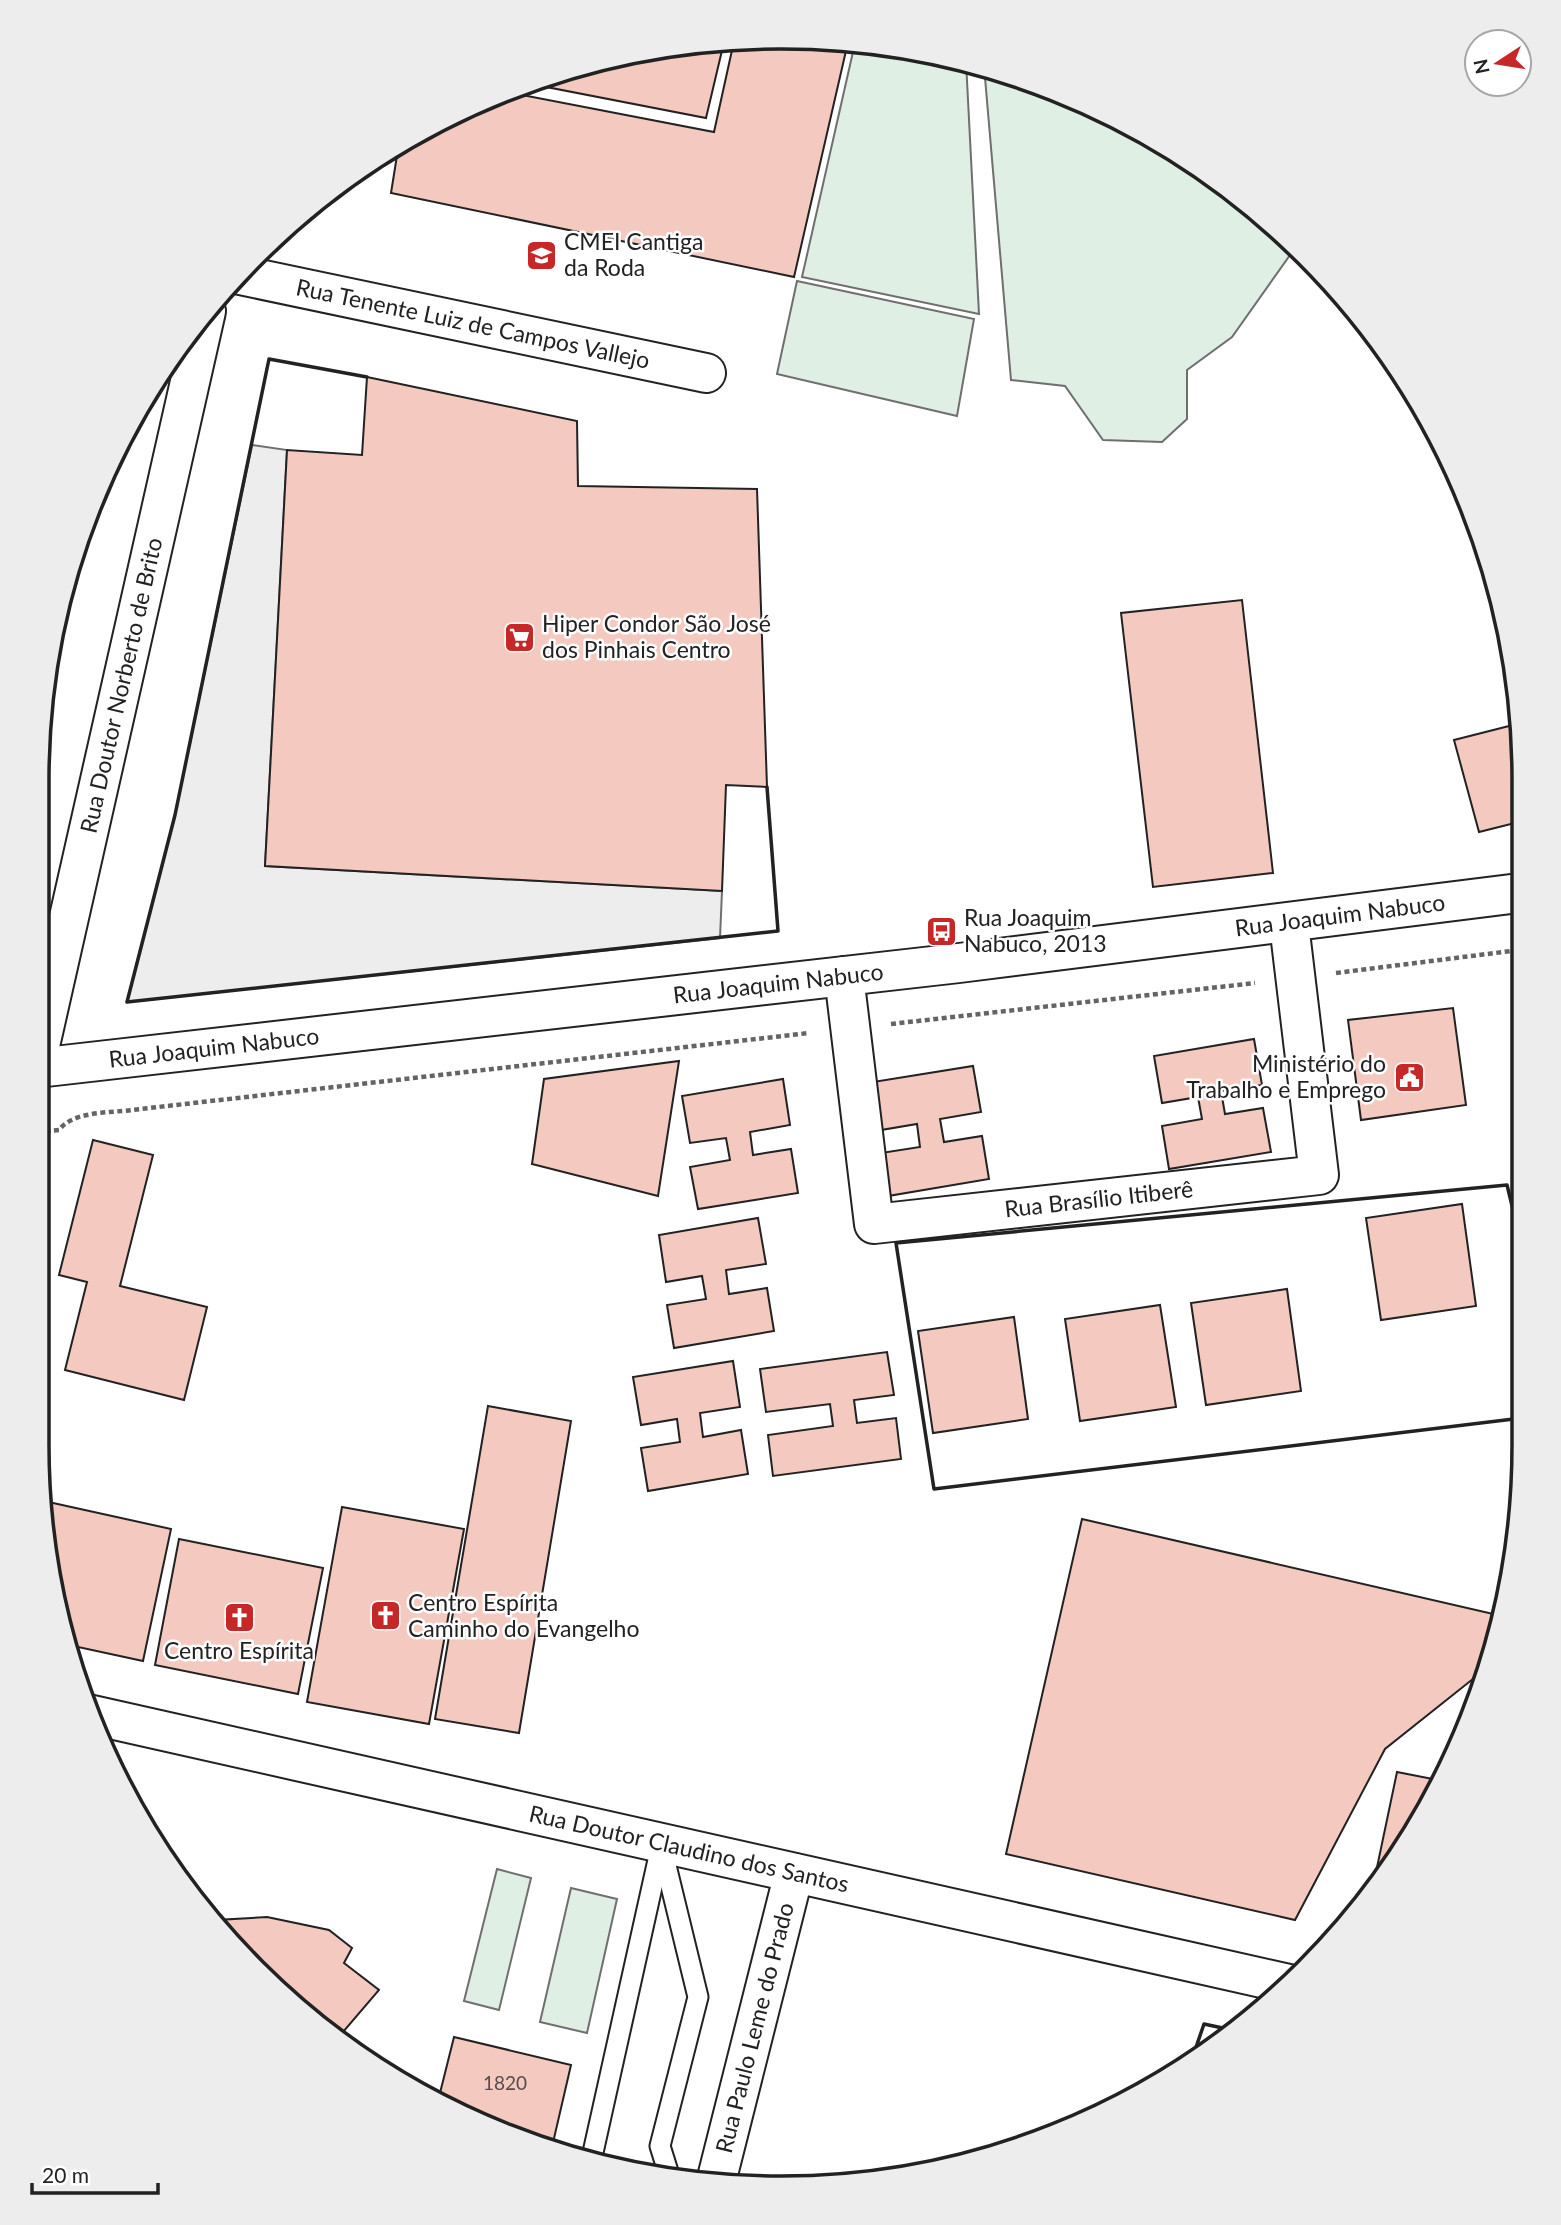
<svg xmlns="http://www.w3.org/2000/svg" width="1561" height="2225" viewBox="0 0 1561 2225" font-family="Lato,sans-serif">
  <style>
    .green { fill: #e0efe3; stroke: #6f6f6f; stroke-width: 2 }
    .parking { fill: #ededed; stroke: #6f6f6f; stroke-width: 2 }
    .building { fill: #f3c9c0; stroke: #222; stroke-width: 2 }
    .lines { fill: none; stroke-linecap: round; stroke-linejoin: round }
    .service-casing { stroke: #222; stroke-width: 23 }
    .minor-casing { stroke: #222; stroke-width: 42 }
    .tertiary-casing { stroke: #222; stroke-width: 42 }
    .secondary-casing { stroke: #222; stroke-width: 42 }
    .path { stroke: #646464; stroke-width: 4.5; stroke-dasharray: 5 3.5; stroke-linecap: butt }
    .service { stroke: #fff; stroke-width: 19 }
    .minor { stroke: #fff; stroke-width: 38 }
    .tertiary { stroke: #fff; stroke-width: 38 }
    .secondary { stroke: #fff; stroke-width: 38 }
    .wall { stroke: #222; stroke-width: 3.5 }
    .labels { text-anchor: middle; stroke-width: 5; stroke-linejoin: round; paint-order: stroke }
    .number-label { font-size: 19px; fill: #564c4a }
    .poi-label { font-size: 23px; fill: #222; stroke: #fff; text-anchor: start }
    .street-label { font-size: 23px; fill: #222; stroke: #fff }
    .rim { fill: none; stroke: #222; stroke-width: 3.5 }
  </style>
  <rect width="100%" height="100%" fill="#fff"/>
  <g class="green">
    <path d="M855 43 966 61 979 314 802 277Z"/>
    <path d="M984 66 1109 113 1233 190 1295 248 1232 337 1187 370V419L1162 442 1103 440 1065 386 1011 380Z"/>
    <path d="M797 281 974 319 957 416 777 374Z"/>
    <path d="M497 1869 531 1878 499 2010 464 2001Z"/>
    <path d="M571 1888 617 1899 587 2033 540 2022Z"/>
  </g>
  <path class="parking" d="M252 445 287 450 265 866 722 891 720 938 127 1002 175 815Z"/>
  <g class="building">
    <path d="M829 38 848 42 794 277 391 193 399 143 507 92 714 132 734 41Z"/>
    <path d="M724 42 706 118 526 83 541 76 683 43Z"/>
    <path d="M367 377 577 421 578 486 757 489 767 787 726 785 722 891 265 866 287 450 362 455Z"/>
    <path d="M1242 600 1273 873 1153 887 1121 613Z"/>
    <path d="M1513 725 1518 743 1519 822 1479 832 1454 740Z"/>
    <path d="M1453 1008 1466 1105 1361 1120 1348 1020Z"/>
    <path d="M1254 1039 1262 1085 1221 1091 1225 1114 1263 1108 1271 1152 1169 1169 1162 1126 1202 1119 1198 1097 1162 1103 1154 1056Z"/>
    <path d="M679 1061 658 1196 532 1164 544 1079Z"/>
    <path d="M973 1066 981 1112 940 1119 944 1142 982 1136 989 1179 888 1196 881 1153 920 1147 917 1124 881 1130 873 1082Z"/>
    <path d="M783 1079 790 1125 750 1132 753 1155 791 1149 798 1193 698 1209 690 1167 730 1160 726 1138 690 1143 682 1096Z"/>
    <path d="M93 1140 153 1155 120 1286 207 1307 184 1400 65 1370 87 1282 59 1275Z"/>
    <path d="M1462 1204 1476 1306 1381 1320 1366 1218Z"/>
    <path d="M758 1218 766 1264 726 1270 729 1294 767 1288 774 1331 674 1348 667 1305 706 1299 702 1276 666 1282 659 1235Z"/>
    <path d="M1287 1289 1301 1391 1206 1405 1191 1303Z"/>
    <path d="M1160 1305 1176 1407 1080 1421 1065 1319Z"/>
    <path d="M1014 1317 1028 1419 933 1433 918 1331Z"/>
    <path d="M887 1352 894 1395 854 1400 857 1423 896 1418 901 1459 773 1476 768 1435 833 1426 830 1404 766 1412 760 1369Z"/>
    <path d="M733 1361 740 1407 700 1413 703 1437 741 1430 748 1474 648 1491 641 1448 680 1442 677 1419 641 1425 633 1377Z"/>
    <path d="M488 1406 571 1421 519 1733 435 1719Z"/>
    <path d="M44 1501 171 1529 143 1661 64 1644Z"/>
    <path d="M342 1507 464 1529 429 1724 307 1702Z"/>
    <path d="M1082 1519 1502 1616 1499 1637 1488 1667 1385 1749 1295 1920 1006 1854Z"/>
    <path d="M179 1539 323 1568 298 1694 155 1665Z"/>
    <path d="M1397 1772 1443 1781 1371 1896Z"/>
    <path d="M267 1917 329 1930 352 1948 344 1963 379 1990 337 2039 290 2004 217 1920Z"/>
    <path d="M454 2037 571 2065 552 2147 496 2131 438 2101Z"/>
  </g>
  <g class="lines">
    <defs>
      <g id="service">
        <path d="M661 1845 698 1997 660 2146 670 2178"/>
        <path d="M592 2157 660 1851"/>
      </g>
      <g id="minor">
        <path id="s1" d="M240 275 706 373"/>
        <path id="s2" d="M844 976 874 1224 1319 1175 1289 924"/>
        <path id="s3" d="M716 2182 794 1873"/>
      </g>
      <g id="tertiary">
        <path id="s4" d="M37 1059 206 311"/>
      </g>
      <g id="secondary">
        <path id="s5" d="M37 1068 959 963 1519 893"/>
        <path id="s6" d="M88 1714 1289 1984"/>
      </g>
    </defs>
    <use href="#service" class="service-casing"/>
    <use href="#minor" class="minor-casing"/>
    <use href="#tertiary" class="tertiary-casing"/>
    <use href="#secondary" class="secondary-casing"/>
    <g class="path">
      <path d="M1336 973 1519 950"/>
      <path d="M891 1024 1255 983"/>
      <path d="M37 1132 59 1130C73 1111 109 1113 132 1110L809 1033"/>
    </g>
    <use href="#service" class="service"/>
    <use href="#minor" class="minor"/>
    <use href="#tertiary" class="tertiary"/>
    <use href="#secondary" class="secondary"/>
    <g class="wall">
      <path d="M367 377 269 359 175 815 127 1002 778 931 767 787"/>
      <path d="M1521 1243 1507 1185 896 1243 934 1489 1522 1418"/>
      <path d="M1193 2056 1204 2024 1232 2030"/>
    </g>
  </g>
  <defs>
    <symbol id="school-square" viewBox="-11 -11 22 22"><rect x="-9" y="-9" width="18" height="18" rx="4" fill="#c62828" stroke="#fff"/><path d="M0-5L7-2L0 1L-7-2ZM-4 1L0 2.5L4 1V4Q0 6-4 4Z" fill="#fff"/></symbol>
    <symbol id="supermarket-square" viewBox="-11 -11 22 22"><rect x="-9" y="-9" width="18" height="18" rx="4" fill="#c62828" stroke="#fff"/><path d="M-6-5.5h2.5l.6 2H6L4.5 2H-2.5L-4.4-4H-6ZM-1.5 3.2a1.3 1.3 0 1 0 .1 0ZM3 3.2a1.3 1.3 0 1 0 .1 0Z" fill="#fff"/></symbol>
    <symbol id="bus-square" viewBox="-11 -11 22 22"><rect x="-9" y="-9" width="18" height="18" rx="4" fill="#c62828" stroke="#fff"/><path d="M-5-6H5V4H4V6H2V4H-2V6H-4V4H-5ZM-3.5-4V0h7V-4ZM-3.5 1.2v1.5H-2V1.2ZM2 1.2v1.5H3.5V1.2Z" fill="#fff"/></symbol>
    <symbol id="civic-square" viewBox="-11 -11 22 22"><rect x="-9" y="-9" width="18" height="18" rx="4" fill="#c62828" stroke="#fff"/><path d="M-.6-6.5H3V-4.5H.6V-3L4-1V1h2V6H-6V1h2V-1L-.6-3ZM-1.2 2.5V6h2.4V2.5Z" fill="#fff"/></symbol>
    <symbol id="church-square" viewBox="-11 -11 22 22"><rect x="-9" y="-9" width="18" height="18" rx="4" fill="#c62828" stroke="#fff"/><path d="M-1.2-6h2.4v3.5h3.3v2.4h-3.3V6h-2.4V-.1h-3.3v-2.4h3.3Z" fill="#fff"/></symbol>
  </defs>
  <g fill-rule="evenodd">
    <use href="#school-square" x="524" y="238" width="35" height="35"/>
    <use href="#supermarket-square" x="502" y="620" width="35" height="35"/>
    <use href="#bus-square" x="924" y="914" width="35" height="35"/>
    <use href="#civic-square" x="1392" y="1060" width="35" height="35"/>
    <use href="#church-square" x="368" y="1598" width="35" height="35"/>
    <use href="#church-square" x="222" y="1600" width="35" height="35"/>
  </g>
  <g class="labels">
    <g class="number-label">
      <text x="505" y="2090">1820</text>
    </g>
    <g class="poi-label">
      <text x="564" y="250">CMEI Cantiga<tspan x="564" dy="26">da Roda</tspan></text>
      <text x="542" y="632">Hiper Condor São José<tspan x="542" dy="26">dos Pinhais Centro</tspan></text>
      <text x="964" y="926">Rua Joaquim<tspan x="964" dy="26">Nabuco, 2013</tspan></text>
      <text x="1386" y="1072" text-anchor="end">Ministério do<tspan x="1386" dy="26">Trabalho e Emprego</tspan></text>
      <text x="408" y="1611">Centro Espírita<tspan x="408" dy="26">Caminho do Evangelho</tspan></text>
      <text x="239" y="1659" text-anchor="middle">Centro Espírita</text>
    </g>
    <g class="street-label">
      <text dy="8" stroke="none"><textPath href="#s1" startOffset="238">Rua Tenente Luiz de Campos Vallejo</textPath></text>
      <text dy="8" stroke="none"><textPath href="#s4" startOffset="383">Rua Doutor Norberto de Brito</textPath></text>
      <text dy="8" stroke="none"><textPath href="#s5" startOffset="1312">Rua Joaquim Nabuco</textPath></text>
      <text dy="8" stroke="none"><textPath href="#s5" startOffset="746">Rua Joaquim Nabuco</textPath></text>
      <text dy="8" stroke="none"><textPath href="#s5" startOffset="178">Rua Joaquim Nabuco</textPath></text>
      <text dy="8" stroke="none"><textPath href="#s2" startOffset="476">Rua Brasílio Itiberê</textPath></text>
      <text dy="8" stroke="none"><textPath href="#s6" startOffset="616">Rua Doutor Claudino dos Santos</textPath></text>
      <text dy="8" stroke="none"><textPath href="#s3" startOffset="159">Rua Paulo Leme do Prado</textPath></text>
    </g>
  </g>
  <path d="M0 0H1561V2225H0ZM780 49H781A731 731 0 0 1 1512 780V1445A731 731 0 0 1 781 2176H780A731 731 0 0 1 49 1445V780A731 731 0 0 1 780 49Z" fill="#ededed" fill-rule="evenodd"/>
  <path class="rim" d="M780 49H781A731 731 0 0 1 1512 780V1445A731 731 0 0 1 781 2176H780A731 731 0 0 1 49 1445V780A731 731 0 0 1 780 49Z"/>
  <g transform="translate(1498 63) rotate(258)"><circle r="33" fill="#ffffff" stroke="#a7a7a7" stroke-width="2"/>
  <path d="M0-5L12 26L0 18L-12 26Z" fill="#c62828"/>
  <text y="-10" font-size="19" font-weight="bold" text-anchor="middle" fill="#222222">N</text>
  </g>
  <path d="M32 2183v10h126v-10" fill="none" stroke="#222222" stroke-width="3.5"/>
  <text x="42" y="2183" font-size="21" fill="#222222" stroke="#ffffff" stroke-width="5" paint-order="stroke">20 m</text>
</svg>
